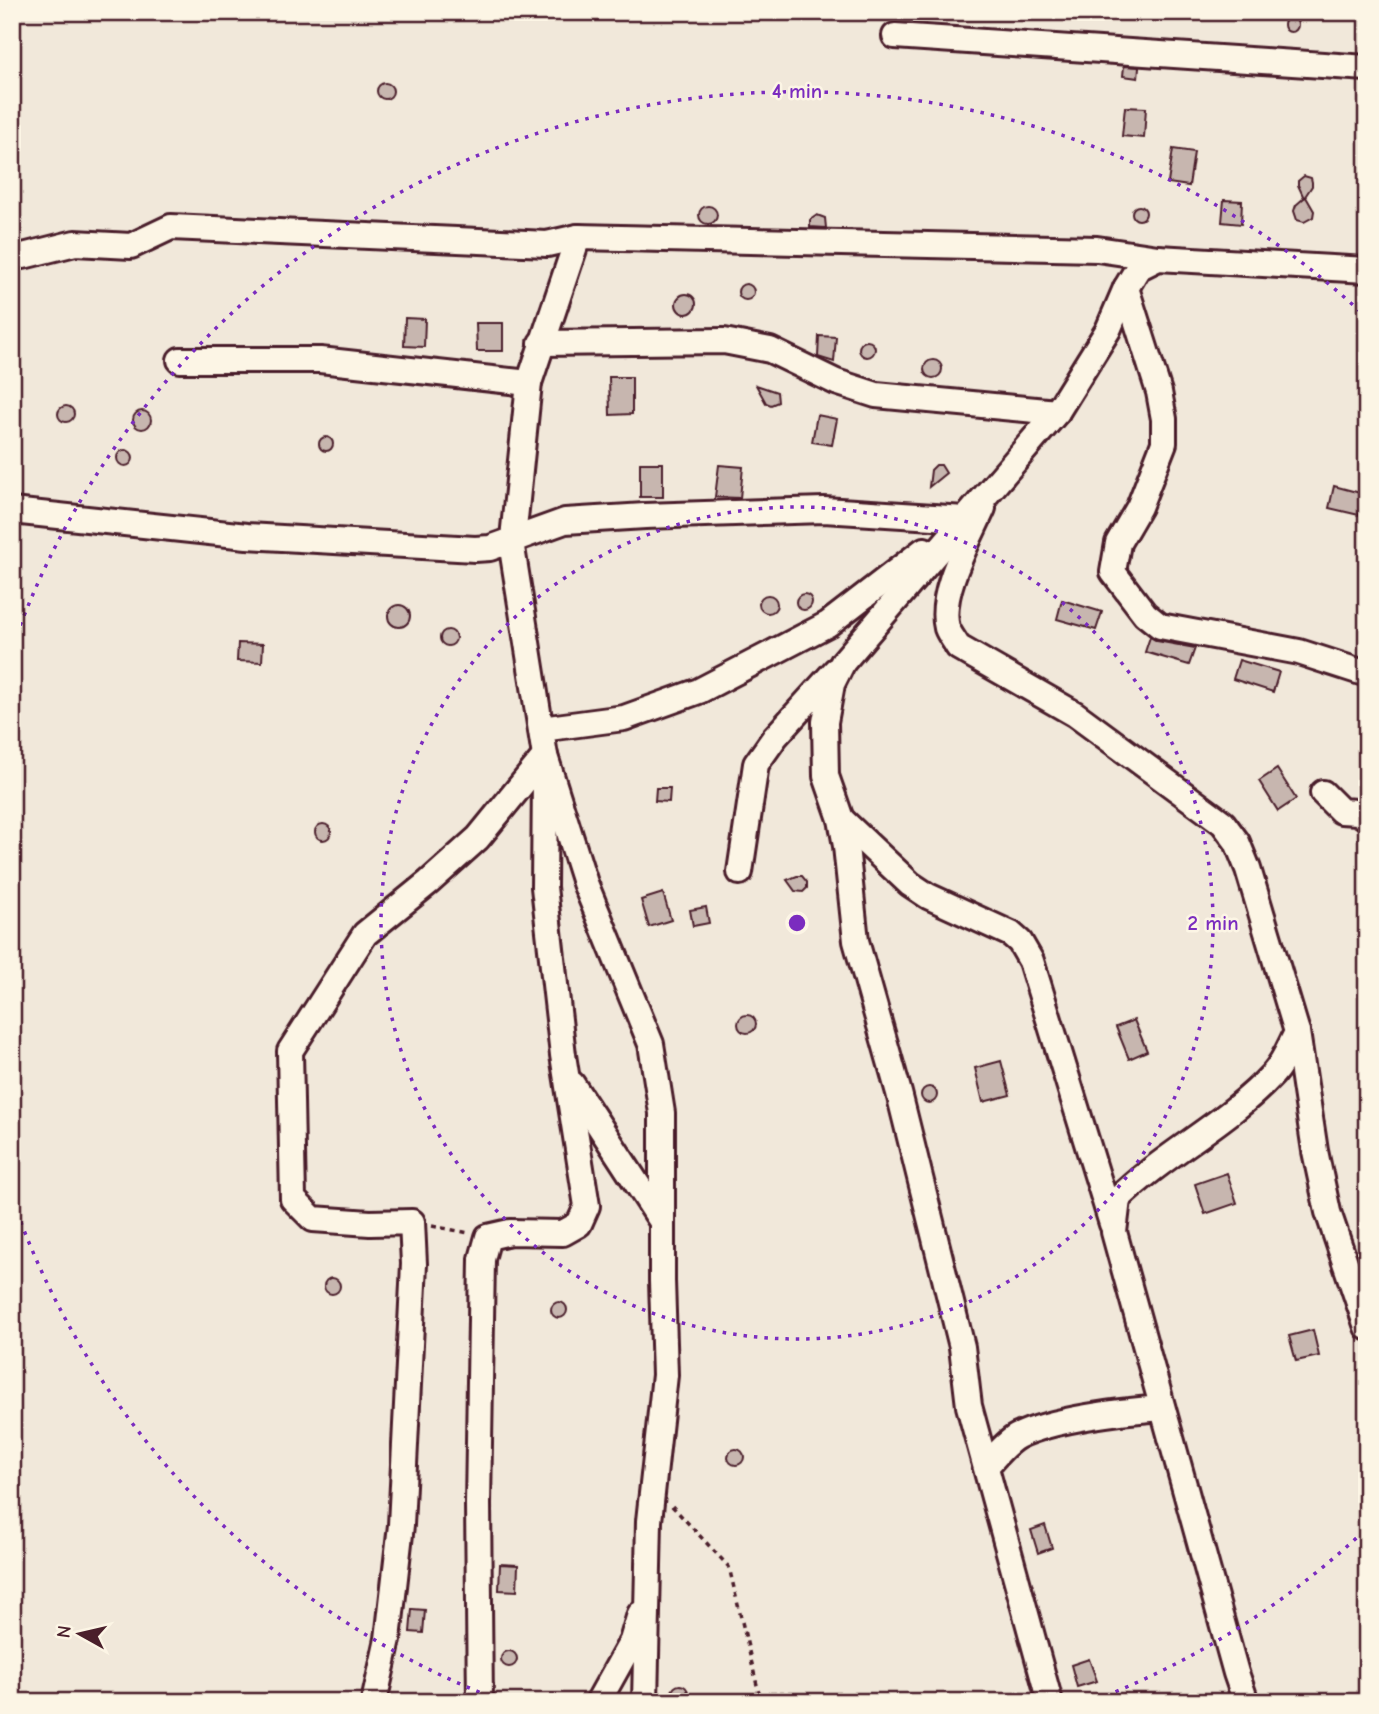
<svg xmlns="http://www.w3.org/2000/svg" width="1379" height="1714" viewBox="0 0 1379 1714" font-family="'Comic Neue',sans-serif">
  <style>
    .building { fill: #c7b6af; stroke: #4a1f2b; stroke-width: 2 }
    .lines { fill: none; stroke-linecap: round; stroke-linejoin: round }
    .minor-casing { stroke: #4a1f2b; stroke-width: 30 }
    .path { stroke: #4a1f2b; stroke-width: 3.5; stroke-dasharray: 5 5; stroke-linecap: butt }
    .minor { stroke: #fcf5e5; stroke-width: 24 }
    .ring { fill: none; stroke: #7b2cbf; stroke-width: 3.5; stroke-dasharray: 3.5 7 }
    .centre { fill: #7b2cbf; stroke: #fcf5e5; stroke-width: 3.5 }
    .ring-label { font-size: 21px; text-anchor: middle; font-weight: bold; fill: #7b2cbf; stroke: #fcf5e5; stroke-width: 5; stroke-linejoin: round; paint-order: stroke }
  </style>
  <rect width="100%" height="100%" fill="#f1e8da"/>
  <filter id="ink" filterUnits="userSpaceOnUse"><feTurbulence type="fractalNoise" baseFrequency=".0143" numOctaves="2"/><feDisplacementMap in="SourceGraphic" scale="14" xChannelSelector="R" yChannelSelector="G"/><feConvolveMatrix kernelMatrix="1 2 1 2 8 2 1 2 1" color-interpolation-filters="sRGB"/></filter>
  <g filter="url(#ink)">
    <g class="building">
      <circle cx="1291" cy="25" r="7"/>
      <path d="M1124 66 1139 67 1138 78 1123 76Z"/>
      <circle cx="385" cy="91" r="8"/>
      <path d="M1125 107 1146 108 1144 138 1122 136Z"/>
      <path d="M1173 149 1194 152 1189 186 1168 183Z"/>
      <path d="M1304 176 1311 178 1312 182V186L1304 198 1306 197 1314 211 1313 217 1304 222 1297 220 1294 211 1296 205 1304 198 1298 185V181Z"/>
      <path d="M1224 200 1242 201 1241 224 1222 222Z"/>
      <circle cx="1139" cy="213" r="7"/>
      <circle cx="708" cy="215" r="9"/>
      <path d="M817 215 825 218 826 228 810 227V220Z"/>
      <circle cx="746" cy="292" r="8"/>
      <circle cx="686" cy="304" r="10"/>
      <path d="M405 318 425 319 424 347 404 346Z"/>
      <path d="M476 323H503V351H477Z"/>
      <path d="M819 336 836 337 834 362 818 357Z"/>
      <circle cx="867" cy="349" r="8"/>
      <circle cx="933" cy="369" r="9"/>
      <path d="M609 377H632V414L610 415Z"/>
      <path d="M756 385 777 392 778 402 771 405 766 403Z"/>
      <circle cx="66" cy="414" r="8"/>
      <circle cx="142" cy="420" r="9"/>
      <path d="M817 415 837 419 832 445 812 442Z"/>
      <circle cx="326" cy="444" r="7"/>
      <circle cx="125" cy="458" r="8"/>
      <rect x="640" y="463" width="23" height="34"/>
      <path d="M719 465 743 467 740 498 715 497Z"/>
      <path d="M936 465H941L946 473 929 487 931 470Z"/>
      <path d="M1334 486 1364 494 1359 515 1329 508Z"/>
      <circle cx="804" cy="602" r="8"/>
      <circle cx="768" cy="604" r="9"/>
      <path d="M1062 600 1102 612 1096 630 1057 619Z"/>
      <circle cx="399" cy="616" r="11"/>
      <circle cx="448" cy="638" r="8"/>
      <path d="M1150 637 1157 641 1195 648 1189 665 1145 652Z"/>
      <path d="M238 643 263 644 262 662 237 661Z"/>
      <path d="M1239 660 1279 672 1273 692 1233 679Z"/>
      <path d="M1277 769 1296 799 1278 811 1259 781Z"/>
      <path d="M656 788H670L669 802 655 801Z"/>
      <circle cx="323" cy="832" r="8"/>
      <path d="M797 876H802L807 882V888L803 892 795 891 787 880Z"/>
      <path d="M663 893 671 920 649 927 641 900Z"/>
      <path d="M706 907 709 923 693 926 690 910Z"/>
      <circle cx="747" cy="1024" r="9"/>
      <path d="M1134 1020 1147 1051 1129 1059 1116 1027Z"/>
      <path d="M1001 1061 1010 1095 983 1102 975 1068Z"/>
      <circle cx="929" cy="1095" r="8"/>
      <path d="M1227 1173 1237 1203 1205 1214 1195 1184Z"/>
      <circle cx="332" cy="1286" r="8"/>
      <circle cx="559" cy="1310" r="8"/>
      <path d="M1313 1330 1319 1356 1296 1361 1289 1336Z"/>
      <circle cx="736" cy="1457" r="8"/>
      <path d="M1045 1525 1052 1548 1038 1553 1031 1530Z"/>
      <path d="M500 1564 518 1565 517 1591 499 1590Z"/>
      <path d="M412 1609 425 1610 423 1633 410 1632Z"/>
      <circle cx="509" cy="1659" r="8"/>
      <path d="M1089 1659 1097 1681 1077 1687 1071 1665Z"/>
      <circle cx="680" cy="1693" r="8"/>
    </g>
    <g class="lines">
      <defs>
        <g id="minor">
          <path d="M895 36 1367 68"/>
          <path d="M578 237 529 383 512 548 545 756 585 883 651 1044 662 1113V1281L665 1375 649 1521 645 1702"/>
          <path d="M12 256H23L75 243 131 246 171 227 547 244 578 237 1097 249 1158 258 1367 270"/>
          <path d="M1126 288 1159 392 1164 419V443L1139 507 1118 543 1113 572 1145 614 1160 626 1299 652 1367 674"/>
          <path d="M541 343 724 341 770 350 836 382 876 395 1057 412"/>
          <path d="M180 360H320L529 383"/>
          <path d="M983 508C969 540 938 593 947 628 949 634 955 641 958 647L1075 714 1223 823 1237 842 1248 869 1297 1032C1290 1046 1284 1062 1273 1074 1229 1122 1165 1153 1118 1199L1114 1232 1236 1673 1246 1702"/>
          <path d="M12 511 247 536 475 549 490 548 565 521 645 516 824 510 965 519"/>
          <path d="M541 729 624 718 699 691 828 624 924 550"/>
          <path d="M1323 793 1341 811 1358 812 1367 818"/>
          <path d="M841 819 910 884 928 896 1011 934 1020 942 1031 961 1112 1224"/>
          <path d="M740 872 756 764 775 737 835 671"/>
          <path d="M1297 1032 1315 1151 1328 1212 1367 1327"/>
          <path d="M572 1084 662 1222"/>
          <path d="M986 1466C995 1457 1006 1442 1018 1436 1053 1419 1122 1411 1162 1408"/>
          <path d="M374 1702 388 1639 401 1525 414 1264 412 1222 370 1223 313 1219 293 1199 290 1051 365 934 429 882 478 838 545 756"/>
          <path d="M480 1702 478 1504 482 1259 488 1237 510 1232 563 1233 579 1224 587 1206 563 1055 544 887 545 778"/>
          <path d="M598 1702 632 1641 640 1614"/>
          <path d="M1050 1702 969 1406 962 1347 899 1093 856 941 846 846 841 819 826 776 825 722 832 684 843 662 1057 412 1108 330 1126 288 1138 268 1158 258"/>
        </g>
      </defs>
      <use href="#minor" class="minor-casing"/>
      <g class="path">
        <path d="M432 1226 469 1233"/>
        <path d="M672 1506 729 1567 761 1702"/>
      </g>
      <use href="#minor" class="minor"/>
    </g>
  </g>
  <g class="ring">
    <circle cx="797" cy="923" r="416"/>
    <path d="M1364 1531A832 832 0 0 1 1095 1700M499 1700A832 832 0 0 1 13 1201M13 645A832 832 0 0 1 1364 315"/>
  </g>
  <circle cx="797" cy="923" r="10" class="centre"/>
  <g class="ring-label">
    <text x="797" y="98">4 min</text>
    <text x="1213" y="930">2 min</text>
  </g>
  <rect width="1379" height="1714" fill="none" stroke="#fcf5e5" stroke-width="42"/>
  <rect x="21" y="21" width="1337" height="1672" fill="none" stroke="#4a1f2b" stroke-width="2.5" filter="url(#ink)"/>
  <g transform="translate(80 1634) rotate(278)" stroke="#fcf5e5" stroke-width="5" paint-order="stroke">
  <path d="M0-5L12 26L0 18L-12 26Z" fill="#4a1f2b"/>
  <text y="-10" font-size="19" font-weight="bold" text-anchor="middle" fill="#4a1f2b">N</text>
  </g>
</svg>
